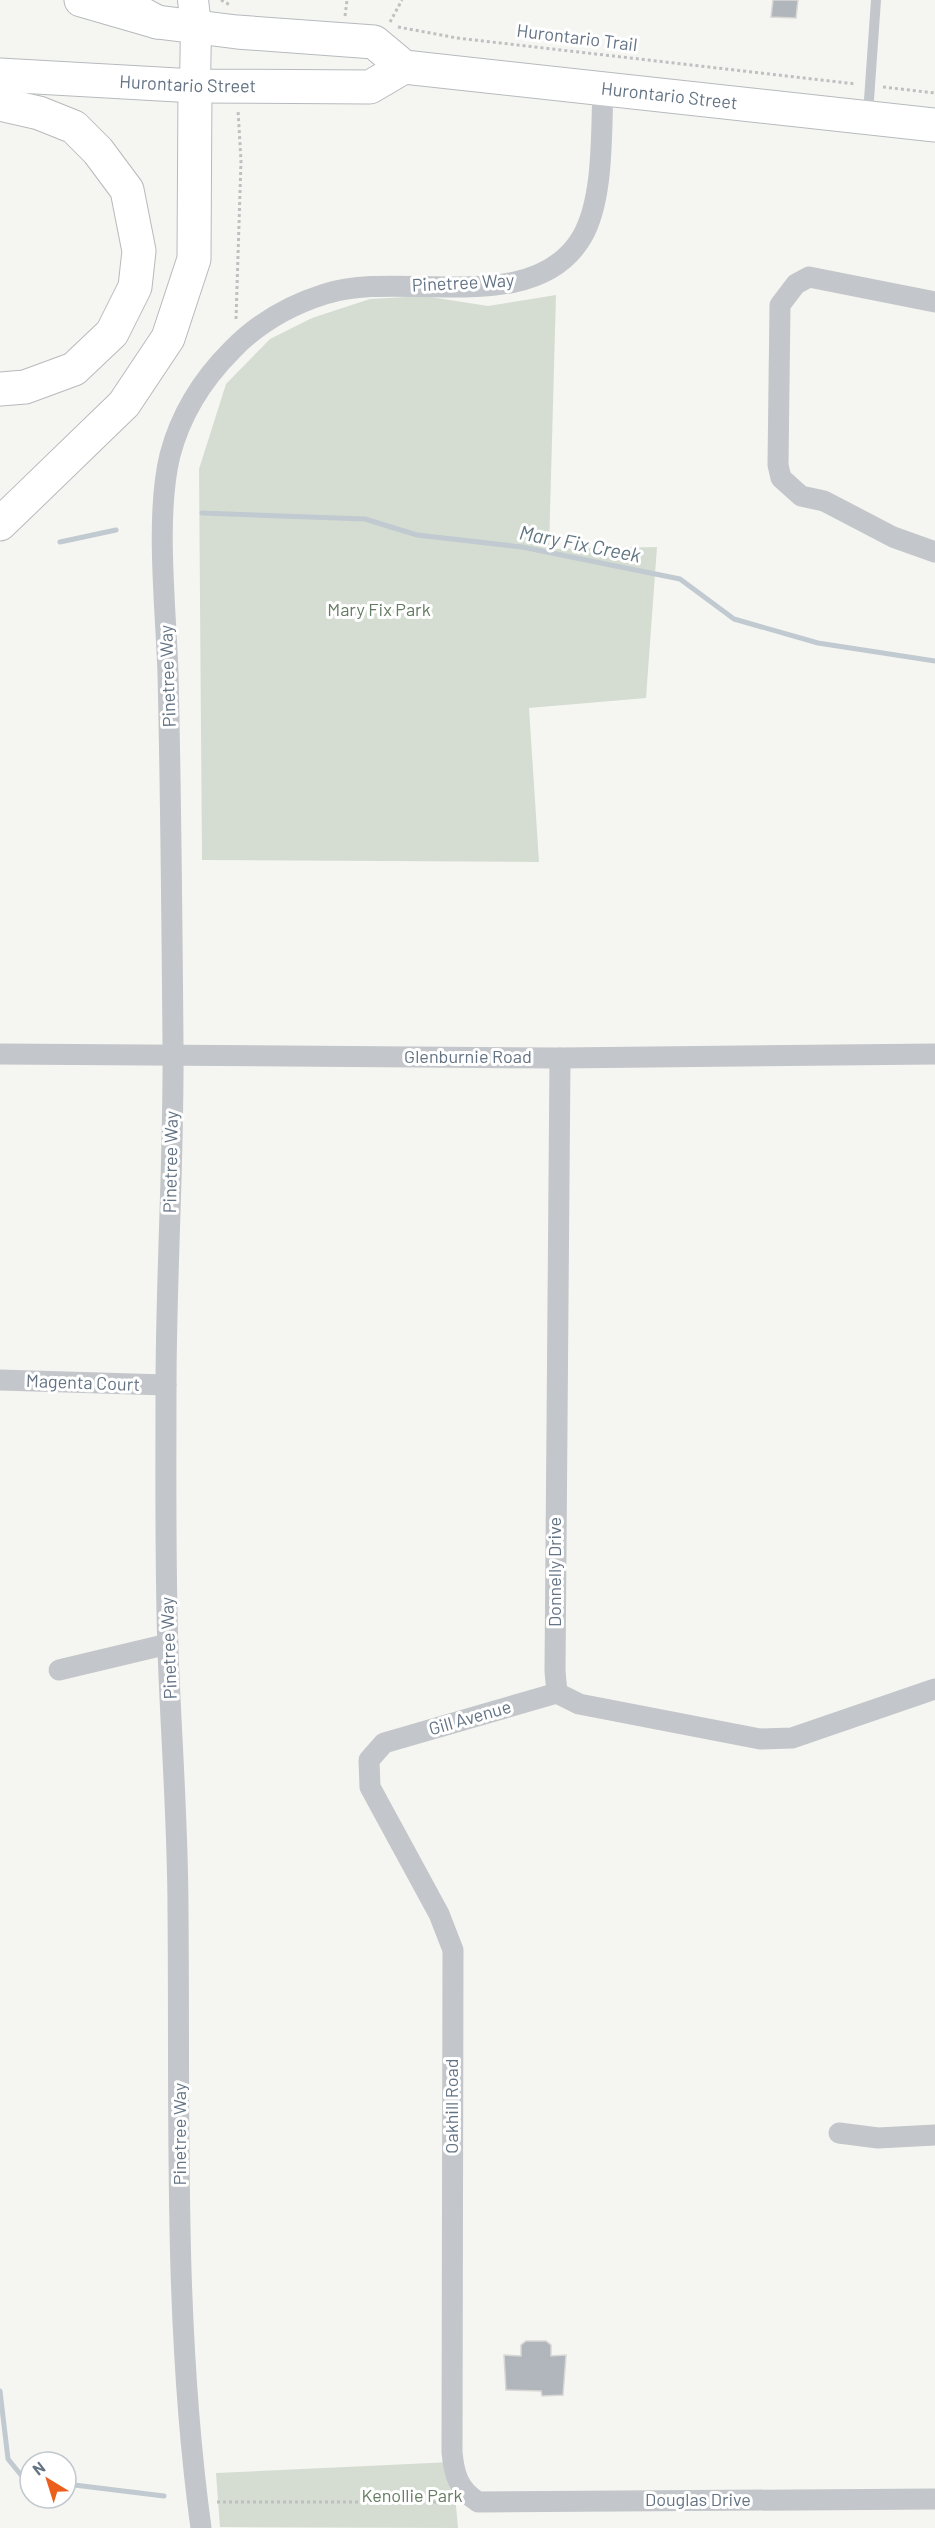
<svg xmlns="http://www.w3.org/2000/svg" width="935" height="2528" viewBox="0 0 935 2528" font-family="Barlow,sans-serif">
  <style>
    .green { fill: #d5ddd2 }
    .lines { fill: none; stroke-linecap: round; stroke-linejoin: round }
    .stream { stroke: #c1cad0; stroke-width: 5 }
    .building { fill: #b0b6bc; stroke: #d7d7d4; stroke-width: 1.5 }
    .secondary-casing { stroke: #b5babf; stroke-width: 32 }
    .primary-casing { stroke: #b6babe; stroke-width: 35 }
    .highway-casing { stroke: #b7babd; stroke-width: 35 }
    .path { stroke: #bfc0c2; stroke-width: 3; stroke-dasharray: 3 3; stroke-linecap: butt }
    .lane { stroke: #c3c6ca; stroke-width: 10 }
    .street { stroke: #c3c6ca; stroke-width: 21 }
    .secondary { stroke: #fff; stroke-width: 30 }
    .primary { stroke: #fff; stroke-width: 33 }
    .highway { stroke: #fff; stroke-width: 33 }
    .labels { text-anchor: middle; stroke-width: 6; stroke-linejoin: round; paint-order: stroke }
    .street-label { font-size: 18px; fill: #637384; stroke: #fff }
    .park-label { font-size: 18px; fill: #657b62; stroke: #fff }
    .water-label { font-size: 20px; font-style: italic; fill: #5f7581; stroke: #fff }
  </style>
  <rect width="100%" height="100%" fill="#f5f6f1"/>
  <g class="green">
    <path d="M556 295 549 549 657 547 646 698 529 708 539 862 202 860 199 469 226 384 270 339 312 318 370 299 424 296 488 306Z"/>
    <path d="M452 2462 458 2528 220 2527 216 2473Z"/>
  </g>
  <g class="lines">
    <g class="stream">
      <path d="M202 513 365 519 417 535 522 547 680 579 734 619 818 643 935 661"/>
      <path d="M60 542 116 530"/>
      <path d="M0 2391 8 2459 30 2486"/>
      <path d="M66 2484 164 2496"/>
    </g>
  </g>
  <g class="building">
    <path d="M773 0H798L796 18 771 17Z"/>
    <path d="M526 2341H546L551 2345V2356L566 2355 563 2395 542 2396 541 2391 506 2390 504 2355 521 2356V2345Z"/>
  </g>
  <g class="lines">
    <defs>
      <path id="secondary" d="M193 0 196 26 195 86"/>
      <g id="primary">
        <path id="s1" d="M81 0 157 22 237 32 374 42 404 67 935 125"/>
        <path id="s2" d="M0 75 195 86 370 87 404 67"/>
      </g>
      <g id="highway">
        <path d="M116 0 157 22"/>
        <path d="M0 104 39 113 74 127 98 151 127 190 139 251 135 287 112 333 74 369 25 387 0 389"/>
        <path d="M0 524 124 404 168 338 194 259 195 86"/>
      </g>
    </defs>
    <use href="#secondary" class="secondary-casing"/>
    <use href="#primary" class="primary-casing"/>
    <use href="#highway" class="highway-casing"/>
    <g class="path">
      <path d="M221 0 230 5"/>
      <path d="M345 16 347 0"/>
      <path d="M390 22 402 0"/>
      <path d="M398 27 457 38 856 84"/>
      <path d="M883 87 935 93"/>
      <path d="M236 319 241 161 238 110"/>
      <path d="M217 2502H450"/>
    </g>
    <path class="lane" d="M868 114 876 0"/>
    <g class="street">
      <path d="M935 302 809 277 796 284 780 305 778 465 781 478 801 496 824 501 893 537 935 552"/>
      <path d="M0 1054 560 1058 935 1054"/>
      <path d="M560 1058 555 1671 557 1693 579 1704 760 1739 792 1738 935 1689"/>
      <path d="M0 1380 166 1385"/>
      <path d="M59 1670 168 1644"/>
      <path d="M557 1693 384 1743 369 1760 370 1787 439 1914 453 1950 452 2452C454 2474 458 2489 478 2502L935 2499"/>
      <path d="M839 2133 878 2138 935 2135"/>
      <path d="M201 2528C173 2324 180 2116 178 1911 178 1824 171 1737 168 1650 165 1563 166 1476 166 1389 166 1274 174 1160 173 1045 172 922 171 798 168 674 166 610 155 516 170 455 181 413 202 380 232 350 257 324 290 305 325 294 402 269 534 319 582 237 604 199 601 133 603 89"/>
    </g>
    <use href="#secondary" class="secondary"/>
    <use href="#primary" class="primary"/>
    <use href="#highway" class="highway"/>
  </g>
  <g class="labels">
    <g class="street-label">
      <text transform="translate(577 38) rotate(7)" y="6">Hurontario Trail</text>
      <text dy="6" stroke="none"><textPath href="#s2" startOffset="188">Hurontario Street</textPath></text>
      <text dy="6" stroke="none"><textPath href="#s1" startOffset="603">Hurontario Street</textPath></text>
      <text transform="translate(463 283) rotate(-3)" y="6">Pinetree Way</text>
      <text transform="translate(168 676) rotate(-92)" y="6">Pinetree Way</text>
      <text x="468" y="1063">Glenburnie Road</text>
      <text transform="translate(171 1162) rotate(-89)" y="6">Pinetree Way</text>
      <text transform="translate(83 1383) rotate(2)" y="6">Magenta Court</text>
      <text transform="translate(555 1572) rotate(-90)" y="6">Donnelly Drive</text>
      <text transform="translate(169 1648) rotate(-92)" y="6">Pinetree Way</text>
      <text transform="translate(470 1718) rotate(-16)" y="6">Gill Avenue</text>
      <text transform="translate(452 2106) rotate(-90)" y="6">Oakhill Road</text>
      <text transform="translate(180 2134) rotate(-90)" y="6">Pinetree Way</text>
      <text x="698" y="2506">Douglas Drive</text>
    </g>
    <g class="park-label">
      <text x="379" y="616">Mary Fix Park</text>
      <text x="412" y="2502">Kenollie Park</text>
    </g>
    <g class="water-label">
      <text transform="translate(580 544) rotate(11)" y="7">Mary Fix Creek</text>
    </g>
  </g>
  <g transform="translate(48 2480) rotate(322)"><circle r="28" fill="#ffffff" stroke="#c1c7ce" stroke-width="1.5"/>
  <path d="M0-4.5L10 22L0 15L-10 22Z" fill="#ec5e1b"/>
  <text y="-9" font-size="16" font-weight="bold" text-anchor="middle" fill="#637384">N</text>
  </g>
</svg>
